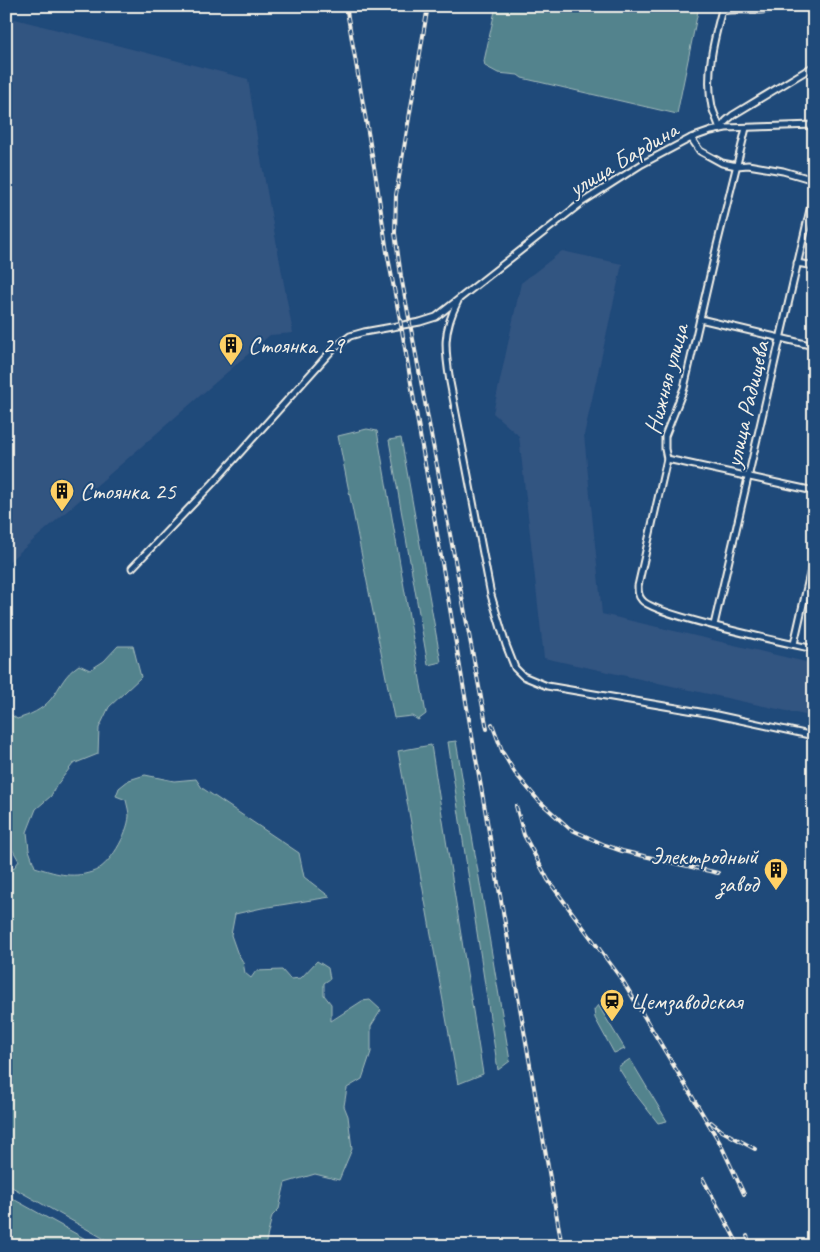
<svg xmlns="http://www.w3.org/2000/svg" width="820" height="1252" viewBox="0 0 820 1252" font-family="Caveat,sans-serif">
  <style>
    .built { fill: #335481 }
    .green { fill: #52838d; stroke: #a3baba }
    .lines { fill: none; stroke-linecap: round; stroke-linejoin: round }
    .minor-casing { stroke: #f4f1e8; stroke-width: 9 }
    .minor { stroke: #1f4a7a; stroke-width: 5 }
    .rail-casing { stroke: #f4f1e8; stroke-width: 4 }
    .rail { stroke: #1f4a7a; stroke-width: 2; stroke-dasharray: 5.5; stroke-linecap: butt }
    .labels { text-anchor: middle; stroke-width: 4; stroke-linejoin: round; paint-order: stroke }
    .street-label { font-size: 24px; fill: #f4f1e8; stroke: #1f4a7a }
    .poi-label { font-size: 24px; fill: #f4f1e8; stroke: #1f4a7a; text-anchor: start }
  </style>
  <rect width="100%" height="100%" fill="#1f4a7a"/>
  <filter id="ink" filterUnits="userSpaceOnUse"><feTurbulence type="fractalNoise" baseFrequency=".02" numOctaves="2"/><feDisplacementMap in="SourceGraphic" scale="10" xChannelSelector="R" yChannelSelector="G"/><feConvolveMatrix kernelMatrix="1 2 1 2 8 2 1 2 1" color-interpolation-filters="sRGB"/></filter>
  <g filter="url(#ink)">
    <g class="built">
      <path d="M15 19 248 79 258 143 293 333 270 335 6 564V22Z"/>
      <path d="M562 251 622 264 584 435 602 614 814 664V717L544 658 519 436 493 413 521 283Z"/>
    </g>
    <g class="green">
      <path d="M496 6H699L677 114 522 78 518 75 498 73 485 66 484 61Z"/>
      <path d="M367 429 377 431 426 714 418 720 412 716 394 718 338 436Z"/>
      <path d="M401 438 441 662 428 665 389 440Z"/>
      <path d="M118 646H133L141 677 109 707 99 728 98 754 73 764 56 786 51 796 36 809 27 832 29 850 35 867C54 873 71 879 92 872 110 867 128 833 129 816 129 811 127 805 126 800L116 796 119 788 129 780 145 775 174 781 196 779 202 788 299 853 304 877 330 897 262 908 235 914 231 935 237 952 243 962 245 973 251 978 256 971 282 970 290 979 301 978 317 961 328 968 330 979 324 983V995L331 1004V1021L362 1001 370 1000 381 1010 371 1026V1052L362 1079 347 1088 344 1106 348 1116 352 1149 339 1180 315 1174 285 1183 279 1209 272 1216 265 1246H117L10 1186 6 1188V863L13 869 19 861 11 847 6 844V711L17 719C30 715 42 710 51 699 62 685 63 676 79 665L90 670 104 661Z"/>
      <path d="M456 741 510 1061 498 1070 448 742Z"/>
      <path d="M431 745 483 1074 458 1084 398 751Z"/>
      <path d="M598 1005 625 1049 614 1053 595 1018 594 1010Z"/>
      <path d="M630 1059 667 1121 658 1123 633 1091 618 1067Z"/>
      <path d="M6 1195 98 1246H6Z"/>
    </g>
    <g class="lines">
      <defs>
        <g id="minor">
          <path d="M722 11C740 7 761 14 778 6"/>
          <path d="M746 128 717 245 684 388 665 436V449L667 459 638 586C638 591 638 596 642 600 653 615 787 643 814 649"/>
          <path d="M720 129C718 122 714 114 712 107 705 73 714 39 723 6"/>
          <path d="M720 129 726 121 733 115 814 66"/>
          <path d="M691 138 700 151 722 163 737 166 748 165 783 171 814 180"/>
          <path d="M797 263 814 266"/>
          <path d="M458 301C442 332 445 350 450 382L491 595 506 645 515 668 523 676 547 686 712 714 814 736"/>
          <path d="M700 319 814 346"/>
          <path d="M667 459 814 491"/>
          <path d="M132 568 213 483 333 349 350 336 364 332 420 322 436 317 581 203 642 164 691 138 711 131 726 128 814 125"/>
          <path d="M714 625 814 192"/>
          <path d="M794 644 814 556"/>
        </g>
      </defs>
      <use href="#minor" class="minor-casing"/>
      <use href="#minor" class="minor"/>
      <defs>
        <g id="rail">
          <path d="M346 6 376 178 387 252 401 325 469 719 562 1246"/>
          <path d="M428 6 396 195 395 233 401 276 487 729"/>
          <path d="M492 724 503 753 515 773 538 800 570 829 605 845 622 851 718 873"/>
          <path d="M516 806 524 835 548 880 623 981 720 1143 744 1194"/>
          <path d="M711 1122 722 1131 755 1149"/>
          <path d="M703 1179 739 1246"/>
          <path d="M747 1236 751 1246"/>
        </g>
      </defs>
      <use href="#rail" class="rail-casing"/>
      <use href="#rail" class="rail"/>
    </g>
  </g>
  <defs>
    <symbol id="building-pin" viewBox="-11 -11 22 30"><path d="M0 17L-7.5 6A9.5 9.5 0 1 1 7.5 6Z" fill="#ffd166" stroke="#1f4a7a"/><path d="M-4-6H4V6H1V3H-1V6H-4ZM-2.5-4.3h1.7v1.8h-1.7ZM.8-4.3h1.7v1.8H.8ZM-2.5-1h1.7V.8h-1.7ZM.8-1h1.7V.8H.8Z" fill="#111"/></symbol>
    <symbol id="station-pin" viewBox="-11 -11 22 30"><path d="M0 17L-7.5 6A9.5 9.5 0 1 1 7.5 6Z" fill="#ffd166" stroke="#1f4a7a"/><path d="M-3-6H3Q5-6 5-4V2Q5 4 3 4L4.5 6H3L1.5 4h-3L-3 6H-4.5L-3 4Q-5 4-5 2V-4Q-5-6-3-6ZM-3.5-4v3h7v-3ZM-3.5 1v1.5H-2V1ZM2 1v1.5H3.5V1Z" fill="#111"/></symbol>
  </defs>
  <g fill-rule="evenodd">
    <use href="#building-pin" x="217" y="331" width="28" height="38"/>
    <use href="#building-pin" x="48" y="477" width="28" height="38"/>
    <use href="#building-pin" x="762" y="856" width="28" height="38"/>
    <use href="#station-pin" x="598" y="987" width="28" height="38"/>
  </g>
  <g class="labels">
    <g class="street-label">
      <text transform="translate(623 159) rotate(-31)" y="8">улица Бардина</text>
      <text transform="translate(666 379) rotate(-75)" y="8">Нижняя улица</text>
      <text transform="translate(747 404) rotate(-77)" y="8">улица Радищева</text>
    </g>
    <g class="poi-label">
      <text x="248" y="353">Стоянка 29</text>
      <text x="80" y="499">Стоянка 25</text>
      <text x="758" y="864" text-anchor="end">Электродный<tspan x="758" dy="28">завод</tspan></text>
      <text x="630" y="1009">Цемзаводская</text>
    </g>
  </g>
  <rect width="820" height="1252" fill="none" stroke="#1f4a7a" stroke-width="25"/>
  <rect x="12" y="12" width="795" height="1227" fill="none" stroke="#f4f1e8" stroke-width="2" filter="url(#ink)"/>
</svg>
